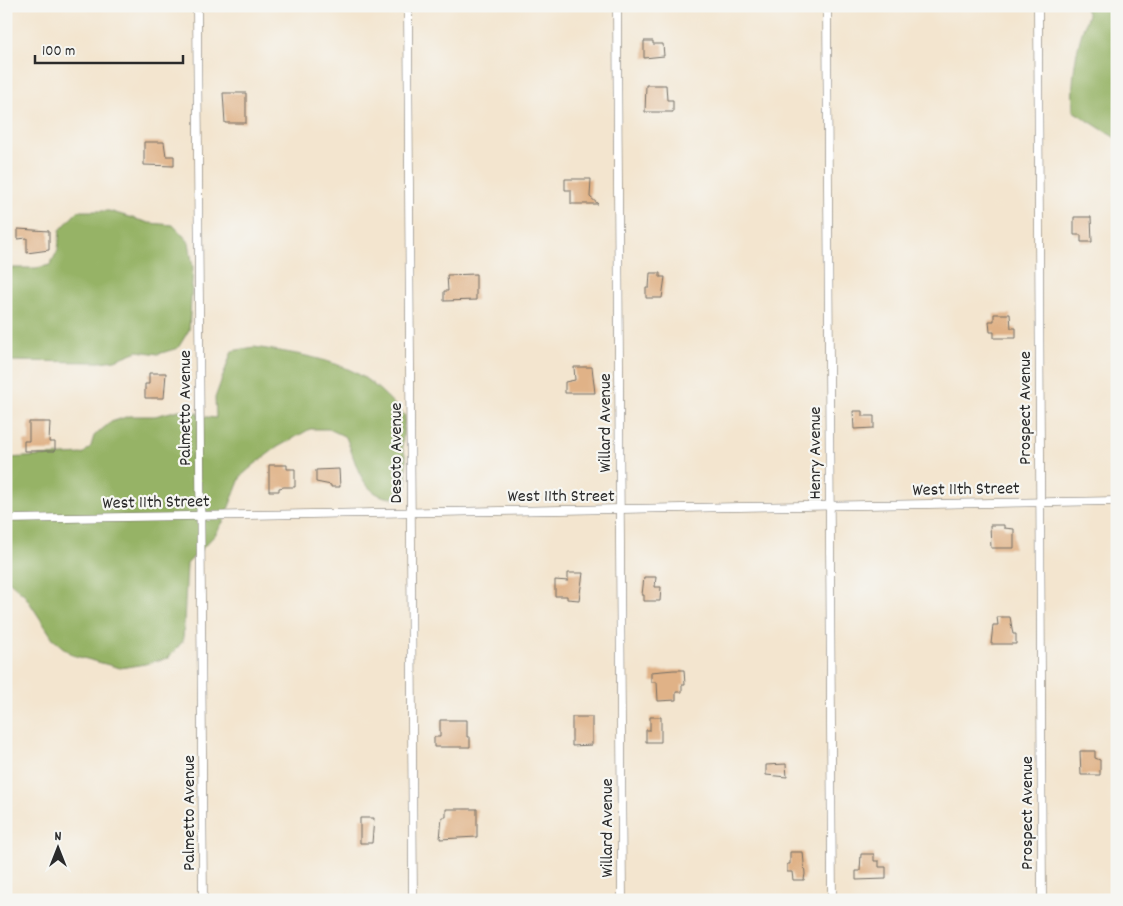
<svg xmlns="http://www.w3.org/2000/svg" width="1123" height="906" viewBox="0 0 1123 906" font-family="Dekko,sans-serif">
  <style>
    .forest { fill: #96b366; stroke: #606f48 }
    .building { fill: #e0b287 }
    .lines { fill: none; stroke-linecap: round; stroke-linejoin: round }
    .minor-casing { stroke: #716c64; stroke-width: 9 }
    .minor { stroke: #fff; stroke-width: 8 }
    .labels { text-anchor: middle; stroke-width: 4.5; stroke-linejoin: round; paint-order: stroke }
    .street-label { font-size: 18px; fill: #2b2b2b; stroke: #f6f6f2 }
  </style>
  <rect width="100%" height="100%" fill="#f6f6f2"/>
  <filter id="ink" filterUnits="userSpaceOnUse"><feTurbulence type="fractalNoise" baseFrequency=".02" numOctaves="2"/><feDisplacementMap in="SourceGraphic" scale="10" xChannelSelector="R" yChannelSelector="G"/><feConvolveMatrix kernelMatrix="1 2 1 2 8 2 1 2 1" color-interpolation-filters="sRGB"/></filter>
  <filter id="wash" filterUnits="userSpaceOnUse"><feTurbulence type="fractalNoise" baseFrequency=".0096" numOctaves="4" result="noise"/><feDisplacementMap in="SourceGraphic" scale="20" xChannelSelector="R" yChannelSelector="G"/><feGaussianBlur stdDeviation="1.12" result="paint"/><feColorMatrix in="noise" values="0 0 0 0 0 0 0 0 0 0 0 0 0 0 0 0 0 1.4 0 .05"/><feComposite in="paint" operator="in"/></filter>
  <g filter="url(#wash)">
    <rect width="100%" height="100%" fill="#f3e5cf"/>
    <g class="forest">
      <path d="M1084 6H1117V139L1073 111C1071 77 1076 46 1088 15Z"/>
      <path d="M78 211H109L149 223 173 225 189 242 193 268 189 330 178 348 158 354 138 351 115 360 99 362 6 361V268H36L50 265 58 250 60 230Z"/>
      <path d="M254 347C285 352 319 356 348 369 370 378 389 398 405 416L402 447 406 457 407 486 395 498C361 498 357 464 346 437L329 429H310L276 448 255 464 241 476 223 522 215 535 187 564 183 641 168 658 145 664 120 668 72 655 54 640 24 594 6 579V458L83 454 91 446 94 436 111 422 129 416H155L179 410 198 413V416L216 418 215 398 232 351Z"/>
    </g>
    <g id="blocks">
      <g class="building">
        <path d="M644 41H653V44H663L664 56 644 58Z"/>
        <path d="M646 85H666L667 100H673V112H645Z"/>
        <path d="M223 93H246V123H225Z"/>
        <path d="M144 142H164L166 156H174V166L144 165Z"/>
        <path d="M565 179H591L590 197 598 204H571V190H565Z"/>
        <path d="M1074 217H1091L1092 242H1081V235H1074Z"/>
        <path d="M18 229 49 231V250L27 253V238L18 239Z"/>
        <path d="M650 273H660V277H665L662 298H646V288H649Z"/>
        <path d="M476 274V300L444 301V291H448L447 275Z"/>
        <path d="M994 314H1010L1011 328H1016V338H994V332H990L989 321H994Z"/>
        <path d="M574 367H592L595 393H565V382L575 380Z"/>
        <path d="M149 373H166L164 398H145V384H149Z"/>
        <path d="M853 411H862V416H874V428L854 429Z"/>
        <path d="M29 422H50L49 442H55V451H24V441H29Z"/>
        <path d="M269 465H287V469H295V487H284L279 488V491H269Z"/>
        <path d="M339 469 340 487H331V485L316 482V470Z"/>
        <path d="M990 525H1004V528L1014 529V548H991Z"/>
        <path d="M568 573H583L579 600 567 599V596H555V580L568 581Z"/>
        <path d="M644 577H656L655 587H661L660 601H644V595H642Z"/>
        <path d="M997 617H1010L1013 634H1016V644H991L993 625H998Z"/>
        <path d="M674 670H684L685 685H682V692H676V700L658 701 657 682H651V672Z"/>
        <path d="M572 717H592V745L572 746Z"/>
        <path d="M650 717H661V742H646V730H650Z"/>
        <path d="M440 720H467V737H470V747H434V737H440Z"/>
        <path d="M1080 751H1095V758L1100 760V775H1081Z"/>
        <path d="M786 764 787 777 766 775V765Z"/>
        <path d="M446 809H477V837L440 839 442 817H446Z"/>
        <path d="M360 818H374L372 843H360Z"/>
        <path d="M790 852H803L805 874 804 880H793L792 872H787V864H790Z"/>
        <path d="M861 854H874V861H879V867H886V879L856 880V871H860Z"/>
      </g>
    </g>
  </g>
  <g filter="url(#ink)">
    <use href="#blocks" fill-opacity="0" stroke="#716c64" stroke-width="1"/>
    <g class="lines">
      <defs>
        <g id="minor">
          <path d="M197 6 203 900"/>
          <path d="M408 6 413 900"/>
          <path d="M617 6 622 900"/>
          <path d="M827 6 832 900"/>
          <path d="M1038 6 1042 900"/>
          <path d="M6 519 1117 501"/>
        </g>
      </defs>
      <use href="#minor" class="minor-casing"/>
      <use href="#minor" class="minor"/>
    </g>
  </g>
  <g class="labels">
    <g class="street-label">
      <text transform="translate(184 408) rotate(-90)" y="6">Palmetto Avenue</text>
      <text transform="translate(1024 408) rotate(-90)" y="6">Prospect Avenue</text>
      <text transform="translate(604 423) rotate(-90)" y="6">Willard Avenue</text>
      <text transform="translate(395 453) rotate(-90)" y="6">Desoto Avenue</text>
      <text transform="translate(814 453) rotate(-90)" y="6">Henry Avenue</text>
      <text transform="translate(966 488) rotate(-1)" y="6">West 11th Street</text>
      <text x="561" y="501">West 11th Street</text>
      <text transform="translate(156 501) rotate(-1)" y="6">West 11th Street</text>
      <text transform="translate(188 813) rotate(-90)" y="6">Palmetto Avenue</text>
      <text transform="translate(1026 813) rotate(-90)" y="6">Prospect Avenue</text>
      <text transform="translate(606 828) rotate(-90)" y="6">Willard Avenue</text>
    </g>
  </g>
  <rect width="1123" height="906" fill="none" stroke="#f6f6f2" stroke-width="25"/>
  <g transform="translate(58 848)" stroke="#f6f6f2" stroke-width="4" paint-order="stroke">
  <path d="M0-4L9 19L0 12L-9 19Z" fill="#2b2b2b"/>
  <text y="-8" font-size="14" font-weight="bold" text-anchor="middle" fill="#2b2b2b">N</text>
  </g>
  <path d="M35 55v8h148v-8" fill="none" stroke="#2b2b2b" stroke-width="2.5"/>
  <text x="42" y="55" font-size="15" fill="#2b2b2b" stroke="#f6f6f2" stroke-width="4" paint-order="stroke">100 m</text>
</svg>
